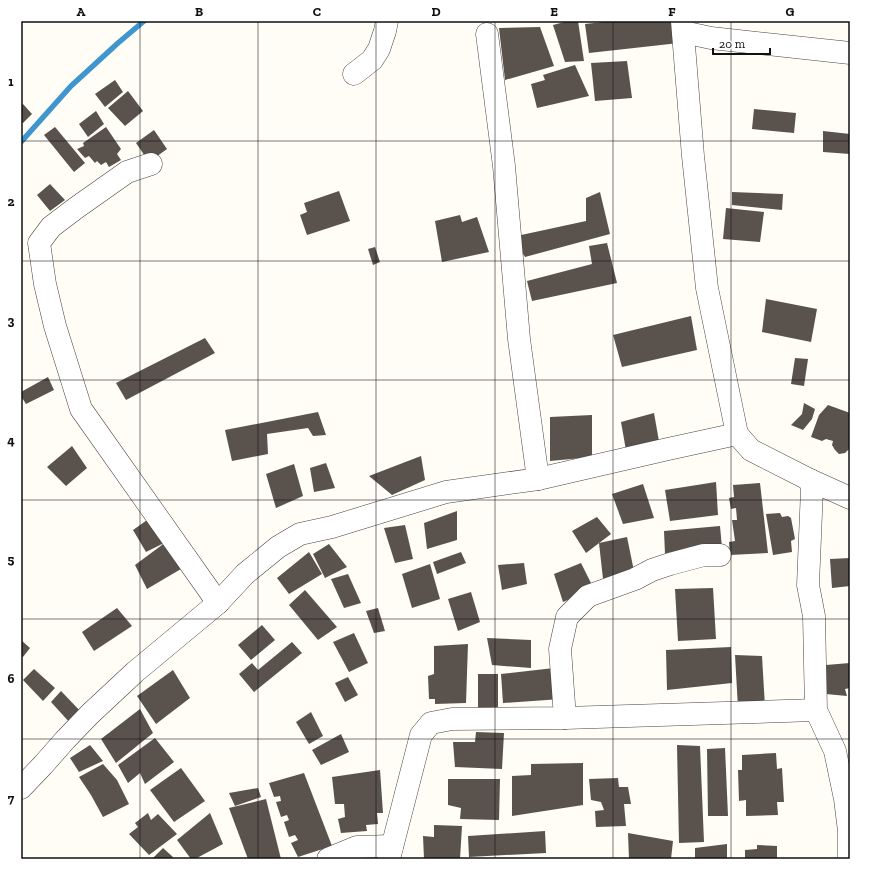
<svg xmlns="http://www.w3.org/2000/svg" width="871" height="880" viewBox="0 0 871 880" font-family="'Zilla Slab',serif">
  <style>
    .lines { fill: none; stroke-linecap: round; stroke-linejoin: round }
    .stream { stroke: #3f96cf; stroke-width: 5.5 }
    .building { fill: #5a524d }
    .minor-casing { stroke: #444; stroke-width: 23 }
    .minor { stroke: #fff; stroke-width: 22 }
    .grid { fill: none; stroke: #111; stroke-width: 1; stroke-opacity: 0.55 }
    .neatline { fill: none; stroke: #111; stroke-width: 1.5 }
    .grid-label { font-size: 13px; text-anchor: middle; font-weight: bold; fill: #111 }
  </style>
  <rect width="100%" height="100%" fill="#fffdf5"/>
  <g class="lines">
    <path class="stream" d="M21 142 71 86 118 43 144 21"/>
  </g>
  <g class="building">
    <path d="M568 21H578L584 61 565 62 553 25Z"/>
    <path d="M612 21H675L679 43 589 53 585 24Z"/>
    <path d="M540 27 554 66 505 80 499 28Z"/>
    <path d="M627 61 632 98 595 101 591 63Z"/>
    <path d="M575 65 589 96 537 108 531 84 545 80 543 75Z"/>
    <path d="M115 80 123 92 105 107 95 94Z"/>
    <path d="M128 91 143 111 125 126 108 108Z"/>
    <path d="M23 104 32 114 23 123 21 121V105Z"/>
    <path d="M754 109 796 113 794 133 752 129Z"/>
    <path d="M96 111 104 124 88 137 79 124Z"/>
    <path d="M55 127 85 163 74 172 44 135Z"/>
    <path d="M106 127 121 149 117 154 121 160 109 167 106 162 101 165 97 161 95 163 89 156 85 158 77 149 84 146 83 143Z"/>
    <path d="M154 130 167 149 149 162 136 143Z"/>
    <path d="M823 131 850 134V154L823 152Z"/>
    <path d="M50 184 65 200 50 211 37 195Z"/>
    <path d="M339 191 350 221 307 235 300 215 307 212 304 203Z"/>
    <path d="M600 192 610 234 525 257 512 237 586 221V198Z"/>
    <path d="M732 192 783 194 782 210 732 205Z"/>
    <path d="M726 208 764 212 760 242 723 239Z"/>
    <path d="M460 215 462 222 477 217 489 252 442 262 435 221Z"/>
    <path d="M607 243 617 283 532 301 527 281 592 264 589 246Z"/>
    <path d="M375 247 380 262 373 265 368 249Z"/>
    <path d="M766 299 817 309 811 342 762 332Z"/>
    <path d="M691 316 697 350 622 367 613 335Z"/>
    <path d="M205 338 215 353 126 400 116 383Z"/>
    <path d="M795 358 808 359 804 386 791 384Z"/>
    <path d="M48 377 54 390 26 404 21 396V392Z"/>
    <path d="M804 403 815 409 812 419 803 430 791 425 802 414Z"/>
    <path d="M828 405 850 413V448L845 453 839 454 835 450 832 445 833 441 826 439 822 441 811 437 819 415Z"/>
    <path d="M318 412 326 435 313 436 308 428 267 434 268 454 232 461 225 430Z"/>
    <path d="M654 413 660 447 627 456 621 422Z"/>
    <path d="M592 415V457L550 461V417Z"/>
    <path d="M72 446 87 468 66 486 47 467Z"/>
    <path d="M421 456 425 480 392 495 369 476Z"/>
    <path d="M326 463 335 488 314 492 310 468Z"/>
    <path d="M294 464 303 496 276 508 266 474Z"/>
    <path d="M716 482 718 515 670 521 665 490Z"/>
    <path d="M760 483 768 553 730 555 729 542 735 541 732 520H737L736 508 731 509 729 498 734 497 733 485Z"/>
    <path d="M643 484 654 518 623 524 612 494Z"/>
    <path d="M457 511V540L427 549 424 523Z"/>
    <path d="M780 513 782 517 788 516 791 518 795 539 791 541 792 552 773 555 766 514Z"/>
    <path d="M597 517 611 534 586 553 572 531Z"/>
    <path d="M150 518 186 566 147 589 135 565 166 542 146 552 133 530Z"/>
    <path d="M405 525 413 559 395 563 384 528Z"/>
    <path d="M720 526 722 548 665 554 664 531Z"/>
    <path d="M627 537 635 576 603 579 599 543Z"/>
    <path d="M329 544 347 567 325 578 313 554Z"/>
    <path d="M309 552 322 574 289 594 277 578Z"/>
    <path d="M461 552 466 563 437 574 433 562Z"/>
    <path d="M850 558V586L832 588 830 559Z"/>
    <path d="M524 563 527 584 502 590 498 565Z"/>
    <path d="M581 563 594 589 563 602 554 574Z"/>
    <path d="M430 564 440 599 412 608 402 574Z"/>
    <path d="M348 574 361 603 344 608 331 579Z"/>
    <path d="M713 588 716 639 678 641 675 589Z"/>
    <path d="M305 590 337 627 318 640 289 605Z"/>
    <path d="M471 592 480 622 458 631 448 599Z"/>
    <path d="M117 608 132 626 94 651 82 632Z"/>
    <path d="M378 608 385 631 374 633 366 611Z"/>
    <path d="M262 625 275 640 251 660 238 645Z"/>
    <path d="M354 633 368 663 349 672 333 642Z"/>
    <path d="M487 638 531 640V668L492 665Z"/>
    <path d="M21 640 30 648 23 657 21 655Z"/>
    <path d="M292 642 302 653 254 692 239 674 252 663 258 670Z"/>
    <path d="M468 644 466 703 435 704V699H429L428 676 434 674V646Z"/>
    <path d="M731 647 732 683 667 690 666 650Z"/>
    <path d="M735 655 762 656 765 707 738 708Z"/>
    <path d="M850 663V688L845 689 847 696 826 694V665Z"/>
    <path d="M554 668 561 699 503 703 501 674Z"/>
    <path d="M34 669 55 688 43 701 23 680Z"/>
    <path d="M173 670 190 698 156 724 137 696Z"/>
    <path d="M478 674H498V710L478 709Z"/>
    <path d="M348 677 358 695 345 702 335 683Z"/>
    <path d="M61 691 83 714 71 724 51 702Z"/>
    <path d="M140 709 153 733 116 763 101 739Z"/>
    <path d="M311 712 323 736 309 744 296 722Z"/>
    <path d="M476 732 504 733 502 769 455 767 453 742H475Z"/>
    <path d="M341 734 349 752 321 765 312 750Z"/>
    <path d="M155 738 174 762 145 784 140 773 128 783 118 765Z"/>
    <path d="M90 745 103 761 79 772 70 758Z"/>
    <path d="M677 745 700 746 704 842 679 843Z"/>
    <path d="M725 748 728 816H708L707 749Z"/>
    <path d="M776 753 777 769 782 768 784 802H777L778 815 746 816V800L739 801 738 770H742V755Z"/>
    <path d="M583 763V805L512 816V776L531 775V764Z"/>
    <path d="M103 764 117 780 129 804 103 817 91 795 79 777Z"/>
    <path d="M181 768 205 801 174 822 150 790Z"/>
    <path d="M380 770 383 813H377L378 824 366 825 367 831 341 833 338 819 345 817 344 804H335L332 777Z"/>
    <path d="M304 773 332 846 298 857 291 843 298 840 295 835 289 837 284 822 289 820 287 815 281 817 276 802 281 801 280 796 274 797 269 783Z"/>
    <path d="M618 778 619 787H628L631 804H624L626 826 596 827 595 811 604 810 601 802 591 800 589 779Z"/>
    <path d="M448 779H500L499 820 460 819 461 808 448 805Z"/>
    <path d="M258 788 261 797 235 806 229 793Z"/>
    <path d="M266 799 281 859H248L229 808Z"/>
    <path d="M148 813 151 820 158 814 177 834 149 855 129 834 138 827 135 823Z"/>
    <path d="M210 813 223 844 195 859H191L177 840Z"/>
    <path d="M434 825 462 826 460 859H424L423 836 434 837Z"/>
    <path d="M545 831 546 853 469 857 468 836Z"/>
    <path d="M628 833 673 841 671 859H629Z"/>
    <path d="M727 844V859H695V848Z"/>
    <path d="M757 845 777 846V859H745V850L757 849Z"/>
    <path d="M163 848 173 857 171 859H152Z"/>
  </g>
  <g class="lines">
    <defs>
      <g id="minor">
        <path d="M682 21 693 156 707 288 737 434 751 450 810 480 850 498"/>
        <path d="M683 32 711 38 850 53"/>
        <path d="M487 34 504 166 519 339 538 479"/>
        <path d="M354 74 372 60 379 49 385 31 387 21"/>
        <path d="M151 164 127 172 76 208 51 227 39 243 45 284 55 326 81 409 218 603"/>
        <path d="M810 480 812 489 808 585 814 616 816 710 835 751 845 799 849 831V859"/>
        <path d="M565 718 560 649 567 617 588 596 635 579 652 570 670 564 704 555H720"/>
        <path d="M21 788 43 765 65 740 90 714 135 672 218 603 245 574 278 547 300 534 332 527 446 492 538 479 668 449 737 434"/>
        <path d="M328 859 357 847 392 846"/>
        <path d="M389 859 421 735 431 723 452 719 565 718 816 710"/>
      </g>
    </defs>
    <use href="#minor" class="minor-casing"/>
    <use href="#minor" class="minor"/>
  </g>
  <path class="grid" d="M140 21V859M258 21V859M376 21V859M495 21V859M613 21V859M731 21V859M21 141H850M21 261H850M21 380H850M21 500H850M21 619H850M21 739H850"/>
  <rect width="871" height="880" fill="none" stroke="#ffffff" stroke-width="44"/>
  <path d="M713 48v6h57v-6" fill="none" stroke="#111111" stroke-width="2"/>
  <text x="719" y="48" font-size="12" fill="#111111" stroke="#ffffff" stroke-width="3" paint-order="stroke">20 m</text>
  <rect x="22" y="22" width="827" height="836" class="neatline"/>
  <g class="grid-label">
    <text x="81" y="16">A</text>
    <text x="199" y="16">B</text>
    <text x="317" y="16">C</text>
    <text x="436" y="16">D</text>
    <text x="554" y="16">E</text>
    <text x="672" y="16">F</text>
    <text x="790" y="16">G</text>
    <text x="11" y="86">1</text>
    <text x="11" y="206">2</text>
    <text x="11" y="325">3</text>
    <text x="11" y="445">4</text>
    <text x="11" y="564">5</text>
    <text x="11" y="683">6</text>
    <text x="11" y="803">7</text>
  </g>
</svg>
